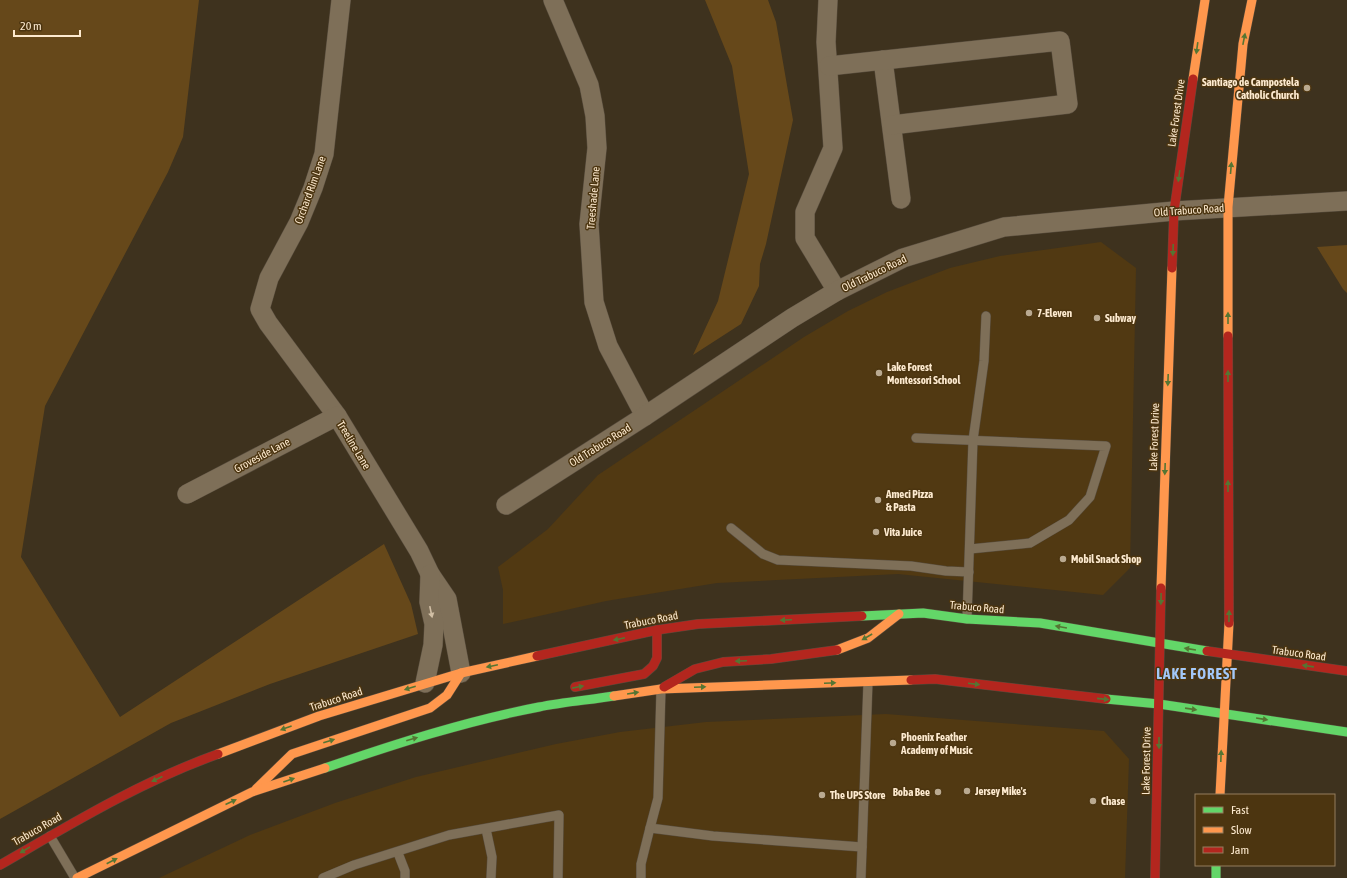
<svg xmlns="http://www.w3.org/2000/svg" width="1347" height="878" viewBox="0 0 1347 878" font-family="'Asap Condensed',sans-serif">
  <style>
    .built { fill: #513912 }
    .green { fill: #66481a }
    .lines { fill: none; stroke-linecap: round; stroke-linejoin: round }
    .lane-casing { stroke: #574c3d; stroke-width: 10 }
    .street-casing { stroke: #574c3d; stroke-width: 20 }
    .fast-casing { stroke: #574c3d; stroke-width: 10 }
    .slow-casing { stroke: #574c3d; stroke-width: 10 }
    .jam-casing { stroke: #574c3d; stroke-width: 10 }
    .lane { stroke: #7e6f58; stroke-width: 9 }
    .street { stroke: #7e6f58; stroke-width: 19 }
    .fast { stroke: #63d668; stroke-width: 9 }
    .slow { stroke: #ff974d; stroke-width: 9 }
    .jam { stroke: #b3261e; stroke-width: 9 }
    .oneway { fill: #557533 }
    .oneway2 { fill: #d1bfa5 }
    .poi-dot { fill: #baaa91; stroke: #4c3510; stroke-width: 1.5 }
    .labels { text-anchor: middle; stroke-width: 3; stroke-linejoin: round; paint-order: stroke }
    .poi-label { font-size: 11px; font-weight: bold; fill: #fdeacf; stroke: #4c3510; text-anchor: start }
    .street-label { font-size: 11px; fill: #fdeacf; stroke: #4c3510 }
    .district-label { font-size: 15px; font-weight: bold; letter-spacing: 1px; fill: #a3c8f9; stroke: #4c3510 }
  </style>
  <rect width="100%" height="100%" fill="#3e321e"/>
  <g class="built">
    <path d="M1101 242 1136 268 1130 568 1103 595 898 574 717 583 606 601 503 624V590L498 567 548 529 598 475 804 337 848 311 887 292 950 268 1000 256Z"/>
    <path d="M886 714 1104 731 1129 759 1125 878H159L250 835 335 803 416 777 556 744 620 732 706 722Z"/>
  </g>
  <g class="green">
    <path d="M0 0H199L183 137 168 172 45 406 21 557 120 717 384 544 411 604 418 634 270 684 171 723 0 819Z"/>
    <path d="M705 0H768L776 22 793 120 766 244 760 264 759 286 741 324 693 355 718 301 749 174 732 66Z"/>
    <path d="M1347 245V293L1343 289 1317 247Z"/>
  </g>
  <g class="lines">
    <defs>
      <g id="lane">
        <path d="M916 438 1106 446 1090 497 1069 520 1030 543 970 549"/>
        <path d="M731 528 763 554 778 560 911 566 946 571 969 572"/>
        <path d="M967 619 973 440 984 361 986 316"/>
        <path d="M661 689 658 798 650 828 713 836 862 847"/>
        <path d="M486 829 492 857 491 878"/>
        <path d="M50 836 75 878"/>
        <path d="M398 853 405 871V878"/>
        <path d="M323 878 354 865 449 835 559 815 558 878"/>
        <path d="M641 878V864L650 828"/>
        <path d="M861 878 868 682"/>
      </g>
      <g id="street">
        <path d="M341 0 324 154 313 188 299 222 269 278 260 309 268 323 337 416 419 551 430 574 447 599 461 673"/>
        <path d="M553 0 589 85 595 116 597 148 589 224 594 302 608 346 645 416"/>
        <path d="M828 0 826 42 833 148 805 212V238L837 291"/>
        <path d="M883 60 901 199"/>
        <path d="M829 66 1060 41 1068 104 892 125"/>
        <path d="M187 494 337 416"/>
        <path d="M506 505 645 416 792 318 837 291 903 258 1004 227 1174 211 1347 201"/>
        <path d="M425 683 433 645 434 624 429 602 430 574"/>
      </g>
      <g id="fast">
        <path d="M862 616 923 613 967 619 1040 623 1207 651"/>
        <path d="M1106 699 1159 704 1347 732"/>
        <path d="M325 768C395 744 466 721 539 707 563 702 589 700 614 696"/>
        <path d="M1216 865V878"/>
      </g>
      <g id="slow">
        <path d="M1193 79 1205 0"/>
        <path d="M1228 336V207L1243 44 1252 0"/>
        <path d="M1161 588 1172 268"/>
        <path d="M837 650 868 638 899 614"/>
        <path d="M614 696 661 689 911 680"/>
        <path d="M218 754 319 716 461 673 537 656"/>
        <path d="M256 789 292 754 430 708 447 695 461 673"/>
        <path d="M1220 795 1229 623"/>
        <path d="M77 878 252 792 325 768"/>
      </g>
      <g id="jam">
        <path d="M1172 268 1174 211 1193 79"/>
        <path d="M1228 336 1229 623"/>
        <path d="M1207 651 1347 671"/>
        <path d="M537 656 657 630 698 624 862 616"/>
        <path d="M911 680 935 679 1106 699"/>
        <path d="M575 687 644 674 653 666 657 658V630"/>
        <path d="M664 687 695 669 723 662 771 659 837 650"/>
        <path d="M0 865C71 824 140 782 218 754"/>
        <path d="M1155 878 1161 588"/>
      </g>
    </defs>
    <use href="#lane" class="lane-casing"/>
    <use href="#street" class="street-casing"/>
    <use href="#fast" class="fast-casing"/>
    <use href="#slow" class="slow-casing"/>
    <use href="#jam" class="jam-casing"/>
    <use href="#lane" class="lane"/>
    <use href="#street" class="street"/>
    <use href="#fast" class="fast"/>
    <use href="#slow" class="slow"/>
    <use href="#jam" class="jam"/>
  </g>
  <defs><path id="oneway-solid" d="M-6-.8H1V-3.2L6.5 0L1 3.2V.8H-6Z"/></defs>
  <g class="oneway">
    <use href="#oneway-solid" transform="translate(1244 39) rotate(-79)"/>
    <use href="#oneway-solid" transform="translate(1197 48) rotate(98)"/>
    <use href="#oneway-solid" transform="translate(1231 168) rotate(-85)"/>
    <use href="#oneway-solid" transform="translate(1179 176) rotate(98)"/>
    <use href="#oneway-solid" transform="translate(1173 250) rotate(92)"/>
    <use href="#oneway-solid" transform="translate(1228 318) rotate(-90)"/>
    <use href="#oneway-solid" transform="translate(1228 376) rotate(-90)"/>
    <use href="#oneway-solid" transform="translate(1168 380) rotate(92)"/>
    <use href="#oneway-solid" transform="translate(1165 469) rotate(92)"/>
    <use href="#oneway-solid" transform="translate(1228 486) rotate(-90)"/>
    <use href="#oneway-solid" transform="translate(1161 599) rotate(91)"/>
    <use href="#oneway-solid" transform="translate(1229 616) rotate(-89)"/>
    <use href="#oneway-solid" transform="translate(786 620) rotate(177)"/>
    <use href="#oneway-solid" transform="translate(1061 627) rotate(-170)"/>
    <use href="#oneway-solid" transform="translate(867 637) rotate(150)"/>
    <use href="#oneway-solid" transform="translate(619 639) rotate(168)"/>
    <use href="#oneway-solid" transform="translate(1190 649) rotate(-171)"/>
    <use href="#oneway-solid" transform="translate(741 661) rotate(177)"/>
    <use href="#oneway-solid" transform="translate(492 666) rotate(168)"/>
    <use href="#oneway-solid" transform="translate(1308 666) rotate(-172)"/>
    <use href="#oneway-solid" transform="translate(830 683) rotate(-2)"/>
    <use href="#oneway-solid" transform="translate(974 684) rotate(7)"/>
    <use href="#oneway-solid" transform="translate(578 687) rotate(-11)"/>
    <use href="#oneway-solid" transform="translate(700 687) rotate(-2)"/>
    <use href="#oneway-solid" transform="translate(410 688) rotate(163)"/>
    <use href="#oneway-solid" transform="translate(633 693) rotate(-9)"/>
    <use href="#oneway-solid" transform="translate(1103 699) rotate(6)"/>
    <use href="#oneway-solid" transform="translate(1191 709) rotate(8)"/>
    <use href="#oneway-solid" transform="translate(1262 719) rotate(9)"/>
    <use href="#oneway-solid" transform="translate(286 728) rotate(160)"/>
    <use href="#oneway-solid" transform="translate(412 739) rotate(-16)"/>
    <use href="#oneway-solid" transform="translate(329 741) rotate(-18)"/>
    <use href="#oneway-solid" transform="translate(1159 743) rotate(90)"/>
    <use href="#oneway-solid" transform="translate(1221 756) rotate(-88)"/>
    <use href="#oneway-solid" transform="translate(157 779) rotate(156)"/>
    <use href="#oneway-solid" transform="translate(289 780) rotate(-19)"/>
    <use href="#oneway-solid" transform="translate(231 802) rotate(-24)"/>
    <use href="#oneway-solid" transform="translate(25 850) rotate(149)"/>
    <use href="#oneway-solid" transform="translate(112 861) rotate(-27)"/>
  </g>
  <use class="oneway2" href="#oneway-solid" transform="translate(431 612) rotate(78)"/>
  <g class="poi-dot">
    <circle cx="1307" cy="88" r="4"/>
    <circle cx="1029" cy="313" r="4"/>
    <circle cx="1097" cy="318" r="4"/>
    <circle cx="879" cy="373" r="4"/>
    <circle cx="878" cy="500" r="4"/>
    <circle cx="876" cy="532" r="4"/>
    <circle cx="1063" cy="559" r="4"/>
    <circle cx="893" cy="743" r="4"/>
    <circle cx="967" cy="791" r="4"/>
    <circle cx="938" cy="792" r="4"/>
    <circle cx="822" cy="795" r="4"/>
    <circle cx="1093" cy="801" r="4"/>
  </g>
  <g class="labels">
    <g class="poi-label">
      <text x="1299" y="86" text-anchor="end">Santiago de Campostela<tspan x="1299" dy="13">Catholic Church</tspan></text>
      <text x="1037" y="317">7-Eleven</text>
      <text x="1105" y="322">Subway</text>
      <text x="887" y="371">Lake Forest<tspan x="887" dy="13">Montessori School</tspan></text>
      <text x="886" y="498">Ameci Pizza<tspan x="886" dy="13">&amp; Pasta</tspan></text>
      <text x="884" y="536">Vita Juice</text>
      <text x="1071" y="563">Mobil Snack Shop</text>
      <text x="901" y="741">Phoenix Feather<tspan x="901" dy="13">Academy of Music</tspan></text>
      <text x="975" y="795">Jersey Mike's</text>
      <text x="930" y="796" text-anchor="end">Boba Bee</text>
      <text x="830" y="799">The UPS Store</text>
      <text x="1101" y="805">Chase</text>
    </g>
    <g class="street-label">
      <text transform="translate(1176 113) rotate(-82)" y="4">Lake Forest Drive</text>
      <text transform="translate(310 190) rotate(-70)" y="4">Orchard Rim Lane</text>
      <text transform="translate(593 198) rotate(-85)" y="4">Treeshade Lane</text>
      <text transform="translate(1189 210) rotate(-4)" y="4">Old Trabuco Road</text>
      <text transform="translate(874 273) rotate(-26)" y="4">Old Trabuco Road</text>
      <text transform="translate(1154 437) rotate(-88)" y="4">Lake Forest Drive</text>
      <text transform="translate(354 445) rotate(59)" y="4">Treeline Lane</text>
      <text transform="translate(600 445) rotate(-32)" y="4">Old Trabuco Road</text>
      <text transform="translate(262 455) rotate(-28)" y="4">Groveside Lane</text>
      <text transform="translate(977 607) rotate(5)" y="4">Trabuco Road</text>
      <text transform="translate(651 620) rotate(-11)" y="4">Trabuco Road</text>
      <text transform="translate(1299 653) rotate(8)" y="4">Trabuco Road</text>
      <text transform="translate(336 699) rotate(-18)" y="4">Trabuco Road</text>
      <text transform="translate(1146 761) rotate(-89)" y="4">Lake Forest Drive</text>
      <text transform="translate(37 829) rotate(-30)" y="4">Trabuco Road</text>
    </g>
    <g class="district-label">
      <text x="1197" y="679">LAKE FOREST</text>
    </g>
  </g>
  <rect x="1195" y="794" width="140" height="72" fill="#4c3510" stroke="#937d5c"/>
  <rect x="1203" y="807" width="20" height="6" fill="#63d668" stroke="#937d5c"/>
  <text x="1231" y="814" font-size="12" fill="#fdeacf">Fast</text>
  <rect x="1203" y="827" width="20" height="6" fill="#ff974d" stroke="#937d5c"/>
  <text x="1231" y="834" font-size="12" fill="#fdeacf">Slow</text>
  <rect x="1203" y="847" width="20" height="6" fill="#b3261e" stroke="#937d5c"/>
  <text x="1231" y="854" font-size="12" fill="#fdeacf">Jam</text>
  <path d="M14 30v6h66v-6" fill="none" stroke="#fdeacf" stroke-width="2"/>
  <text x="20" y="30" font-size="12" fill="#fdeacf" stroke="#4c3510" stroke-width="3" paint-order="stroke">20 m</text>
</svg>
